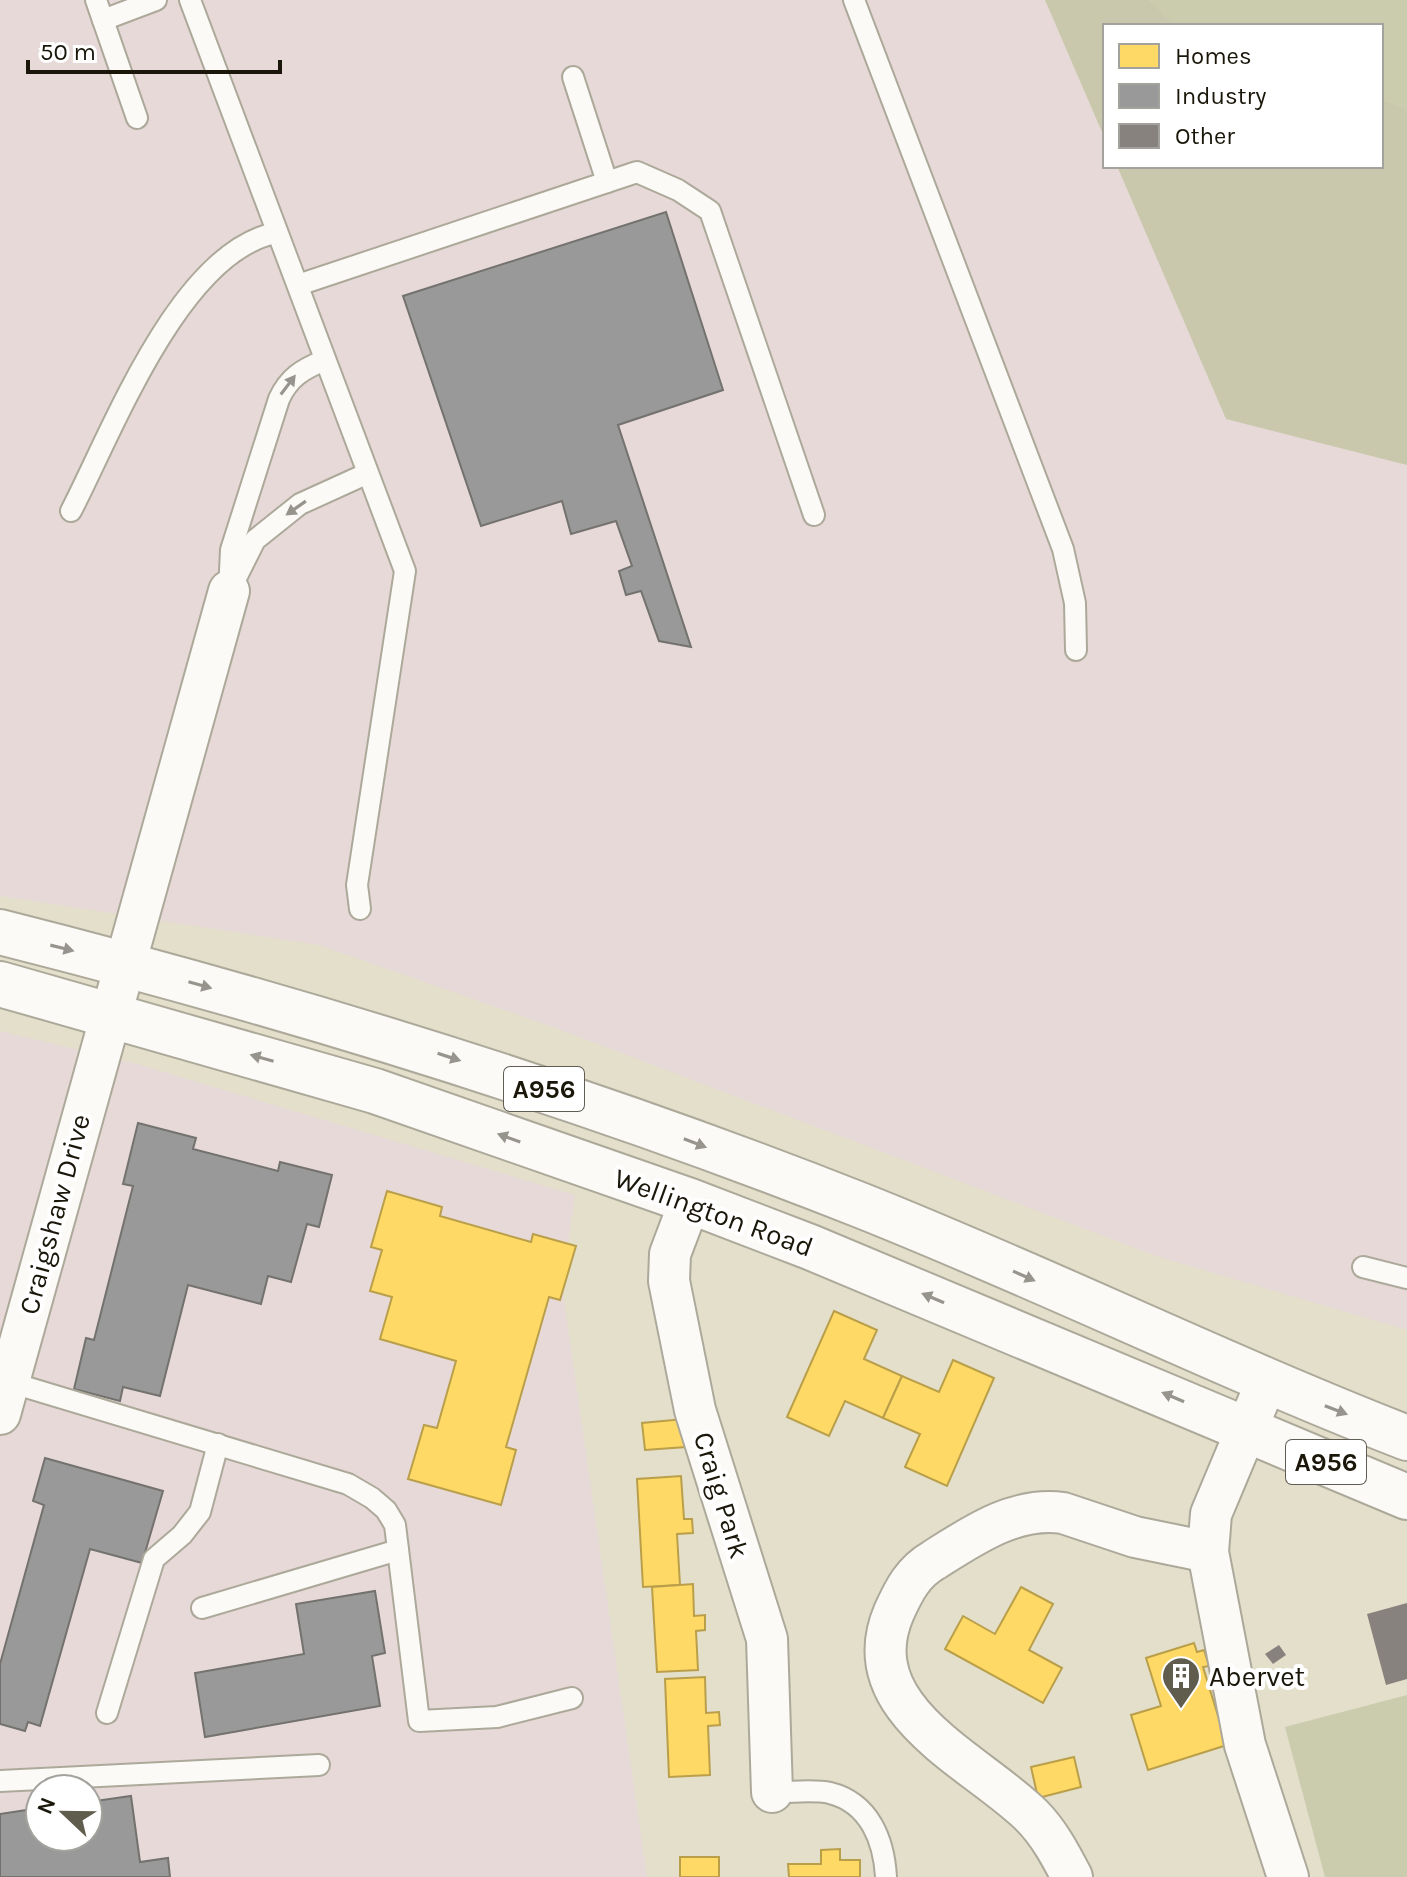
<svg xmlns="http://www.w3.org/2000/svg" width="1407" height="1877" viewBox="0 0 1407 1877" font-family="Karla,sans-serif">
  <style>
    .industrial { fill: #e7d9d8; fill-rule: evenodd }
    .green { fill: #cbcbae }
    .forest { fill: #c9c8ac }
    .homes { fill: #ffd966; stroke: #ba9f4a; stroke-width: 2 }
    .industry { fill: #999; stroke: #73726e; stroke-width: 2 }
    .building { fill: #88827e }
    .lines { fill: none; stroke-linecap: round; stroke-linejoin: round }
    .service-casing { stroke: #ada99a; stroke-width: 24 }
    .minor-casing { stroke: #ada99a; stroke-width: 44 }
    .primary-casing { stroke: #ada99a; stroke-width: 48 }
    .service { stroke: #fbfaf7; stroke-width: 20 }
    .minor { stroke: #fbfaf7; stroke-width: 40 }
    .primary { stroke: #fbfaf7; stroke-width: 44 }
    .oneway { fill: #96948c }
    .labels { text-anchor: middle; stroke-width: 8; stroke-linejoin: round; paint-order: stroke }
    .shield { fill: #fff; stroke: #5f5d54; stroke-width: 2 }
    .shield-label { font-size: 26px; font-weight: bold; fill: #1a170a }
    .street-label { font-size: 28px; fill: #1a170a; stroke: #fff }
    .poi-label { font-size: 28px; fill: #1a170a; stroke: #fff; text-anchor: start }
  </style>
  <rect width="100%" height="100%" fill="#e3dfcb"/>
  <g class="industrial">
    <path d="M0 0H1045L1105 139V166H1117L1226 418 1407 465V1330L1156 1256 553 1027 319 945 0 896Z"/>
    <path d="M0 1031 137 1064 575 1195 562 1286 647 1877H0ZM40 1789H88V1837H40Z"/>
  </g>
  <g class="green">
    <path d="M1150 0H1407V109L1381 99V26H1175Z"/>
    <path d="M1407 1695V1877H1325L1285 1727Z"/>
  </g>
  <g class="forest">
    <path d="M1045 0H1150L1175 26H1105V139Z"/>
    <path d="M1381 99 1407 109V465L1226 419 1117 166H1381Z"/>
  </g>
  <g class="homes">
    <path d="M387 1191 442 1207 440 1216 531 1242 533 1234 576 1246 560 1300 549 1297 506 1447 516 1450 501 1505 408 1479 424 1425 437 1428 456 1361 380 1339 392 1297 370 1291 382 1250 371 1247Z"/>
    <path d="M834 1311 877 1330 864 1359 902 1376 883 1418 845 1401 829 1436 787 1417Z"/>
    <path d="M953 1360 994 1378 947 1486 905 1467 920 1434 883 1418 902 1376 939 1392Z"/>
    <path d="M684 1419 686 1447 645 1450 642 1423Z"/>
    <path d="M681 1476 684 1519H692L693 1533 677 1534 680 1585 643 1587 637 1479Z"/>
    <path d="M693 1584 694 1616 705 1615V1630L696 1631 698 1670 657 1672 652 1587Z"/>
    <path d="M1021 1587 1053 1604 1029 1650 1062 1668 1043 1703 945 1649 963 1616 995 1634Z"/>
    <path d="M1194 1643 1197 1652 1204 1650 1209 1666 1203 1667 1227 1745 1148 1770 1131 1715 1161 1706 1146 1658Z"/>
    <path d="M705 1677 706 1713 719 1712 720 1725 708 1726 710 1775 669 1777 665 1679Z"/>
    <path d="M1074 1757 1081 1787 1038 1798 1031 1767Z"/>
    <path d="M840 1849V1860H860V1877H789L788 1864H821V1850Z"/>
    <rect x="680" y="1857" width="39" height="20"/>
  </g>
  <g class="industry">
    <path d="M666 212 723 390 618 425 691 647 659 641 641 591 626 595 619 571 632 566 616 521 571 534 562 501 481 526 403 296Z"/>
    <path d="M138 1123 196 1138 193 1149 278 1171 280 1162 332 1175 319 1227 307 1224 291 1282 268 1276 261 1304 188 1285 160 1396 123 1387 120 1401 74 1389 86 1338 94 1340 133 1186 123 1184Z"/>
    <path d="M45 1458 163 1491 142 1563 90 1549 40 1726 28 1722 25 1731 0 1724V1664L44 1505 33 1501Z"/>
    <path d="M375 1591 385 1653 372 1656 380 1706 205 1737 195 1673 304 1654 296 1604Z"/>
    <path d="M131 1796 140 1862 168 1858 170 1877H0V1814L40 1808V1837H88V1802Z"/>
  </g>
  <g class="building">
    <path d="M1407 1603V1679L1386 1685 1367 1614Z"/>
    <path d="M1279 1645 1286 1655 1273 1664 1265 1654Z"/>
  </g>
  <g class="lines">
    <defs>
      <g id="service">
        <path d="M96 0 137 118"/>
        <path d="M190 0 405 571 357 885 360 909"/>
        <path d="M854 0 1063 549 1075 603 1076 650"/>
        <path d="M103 20 156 0"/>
        <path d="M573 77 607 182"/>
        <path d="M298 285 637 172 678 190 710 211 814 515"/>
        <path d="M71 511C112 432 180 251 276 233"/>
        <path d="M233 584 255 540 300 504 366 474"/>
        <path d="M229 591 231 550 279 399C289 377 303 369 325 360"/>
        <path d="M1363 1267 1407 1278"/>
        <path d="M9 1382 348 1484 372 1498 386 1510 395 1525 419 1721 497 1717 572 1698"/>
        <path d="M202 1608 398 1550"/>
        <path d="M107 1713 154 1559 182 1535 200 1512 218 1444"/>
        <path d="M0 1781 319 1765"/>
        <path d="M772 1792C789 1793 812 1789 830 1793 870 1803 884 1841 886 1877"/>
      </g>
      <g id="minor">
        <path d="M690 1201 670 1254 669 1281 695 1410 767 1639 772 1792"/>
        <path d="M1266 1383 1211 1514 1208 1552 1245 1745 1288 1877"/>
        <path d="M0 1414 229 591"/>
        <path d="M1072 1877C1061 1856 1049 1833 1032 1816 977 1761 852 1710 894 1612 904 1590 913 1572 934 1560 972 1536 1015 1506 1063 1513L1135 1537 1208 1552"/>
      </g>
      <g id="primary">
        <path d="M0 932C293 1006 579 1094 860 1205 1044 1278 1222 1366 1407 1438"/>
        <path d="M0 984 375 1091 690 1201 810 1247 1407 1497"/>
      </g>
    </defs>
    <use href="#service" class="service-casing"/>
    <use href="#minor" class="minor-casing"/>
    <use href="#primary" class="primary-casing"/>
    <use href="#service" class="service"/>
    <use href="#minor" class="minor"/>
    <use href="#primary" class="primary"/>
  </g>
  <defs><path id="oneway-solid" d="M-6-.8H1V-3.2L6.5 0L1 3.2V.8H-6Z" transform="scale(2)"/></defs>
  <g class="oneway">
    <use href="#oneway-solid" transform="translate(288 385) rotate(-53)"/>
    <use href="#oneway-solid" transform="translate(296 508) rotate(145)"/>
    <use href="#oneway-solid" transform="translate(62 948) rotate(14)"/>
    <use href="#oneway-solid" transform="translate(200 985) rotate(16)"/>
    <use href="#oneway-solid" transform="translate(449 1057) rotate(18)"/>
    <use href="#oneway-solid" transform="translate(262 1058) rotate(-164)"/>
    <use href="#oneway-solid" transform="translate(509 1138) rotate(-160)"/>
    <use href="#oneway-solid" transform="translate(695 1143) rotate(21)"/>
    <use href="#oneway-solid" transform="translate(1024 1276) rotate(24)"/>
    <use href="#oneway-solid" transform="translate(933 1298) rotate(-157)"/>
    <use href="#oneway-solid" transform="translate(1173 1397) rotate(-157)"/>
    <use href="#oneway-solid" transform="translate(1336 1410) rotate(21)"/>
  </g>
  <defs>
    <symbol id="building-pin" viewBox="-11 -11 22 30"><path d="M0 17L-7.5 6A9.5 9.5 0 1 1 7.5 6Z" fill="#605d4e" stroke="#fff"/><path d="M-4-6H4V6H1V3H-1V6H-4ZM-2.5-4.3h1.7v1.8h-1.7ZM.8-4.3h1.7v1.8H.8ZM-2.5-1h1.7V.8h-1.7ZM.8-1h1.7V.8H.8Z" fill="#fff"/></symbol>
  </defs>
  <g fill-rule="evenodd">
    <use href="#building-pin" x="1159" y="1654" width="44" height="60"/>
  </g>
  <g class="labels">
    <g class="shield">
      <rect x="504" y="1067" width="80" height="44" rx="6"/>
      <rect x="1286" y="1440" width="80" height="44" rx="6"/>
    </g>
    <g class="shield-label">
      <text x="544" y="1098">A956</text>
      <text x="1326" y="1471">A956</text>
    </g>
    <g class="street-label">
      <text transform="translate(714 1212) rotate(20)" y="10">Wellington Road</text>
      <text transform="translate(54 1214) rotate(-75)" y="10">Craigshaw Drive</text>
      <text transform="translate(722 1495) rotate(73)" y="10">Craig Park</text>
    </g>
    <g class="poi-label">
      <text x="1209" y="1686">Abervet</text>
    </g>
  </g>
  <rect x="1103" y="24" width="280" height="144" fill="#ffffff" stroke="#a3a29d" stroke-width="2"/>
  <rect x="1119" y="44" width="40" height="24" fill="#ffd966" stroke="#a3a29d" stroke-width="2"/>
  <text x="1175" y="64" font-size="24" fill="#1a170a">Homes</text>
  <rect x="1119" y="84" width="40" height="24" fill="#999999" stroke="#a3a29d" stroke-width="2"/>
  <text x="1175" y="104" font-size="24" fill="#1a170a">Industry</text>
  <rect x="1119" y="124" width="40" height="24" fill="#88827e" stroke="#a3a29d" stroke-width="2"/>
  <text x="1175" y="144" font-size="24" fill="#1a170a">Other</text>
  <g transform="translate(64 1813) rotate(292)"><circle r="38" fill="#ffffff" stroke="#a3a29d" stroke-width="2"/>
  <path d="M0-6L14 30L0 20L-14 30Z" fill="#605d4e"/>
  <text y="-12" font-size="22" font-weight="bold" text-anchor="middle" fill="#1a170a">N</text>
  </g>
  <path d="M28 60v12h252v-12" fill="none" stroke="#1a170a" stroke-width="4"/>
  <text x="40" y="60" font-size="24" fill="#1a170a" stroke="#ffffff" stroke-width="6" paint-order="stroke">50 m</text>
</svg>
